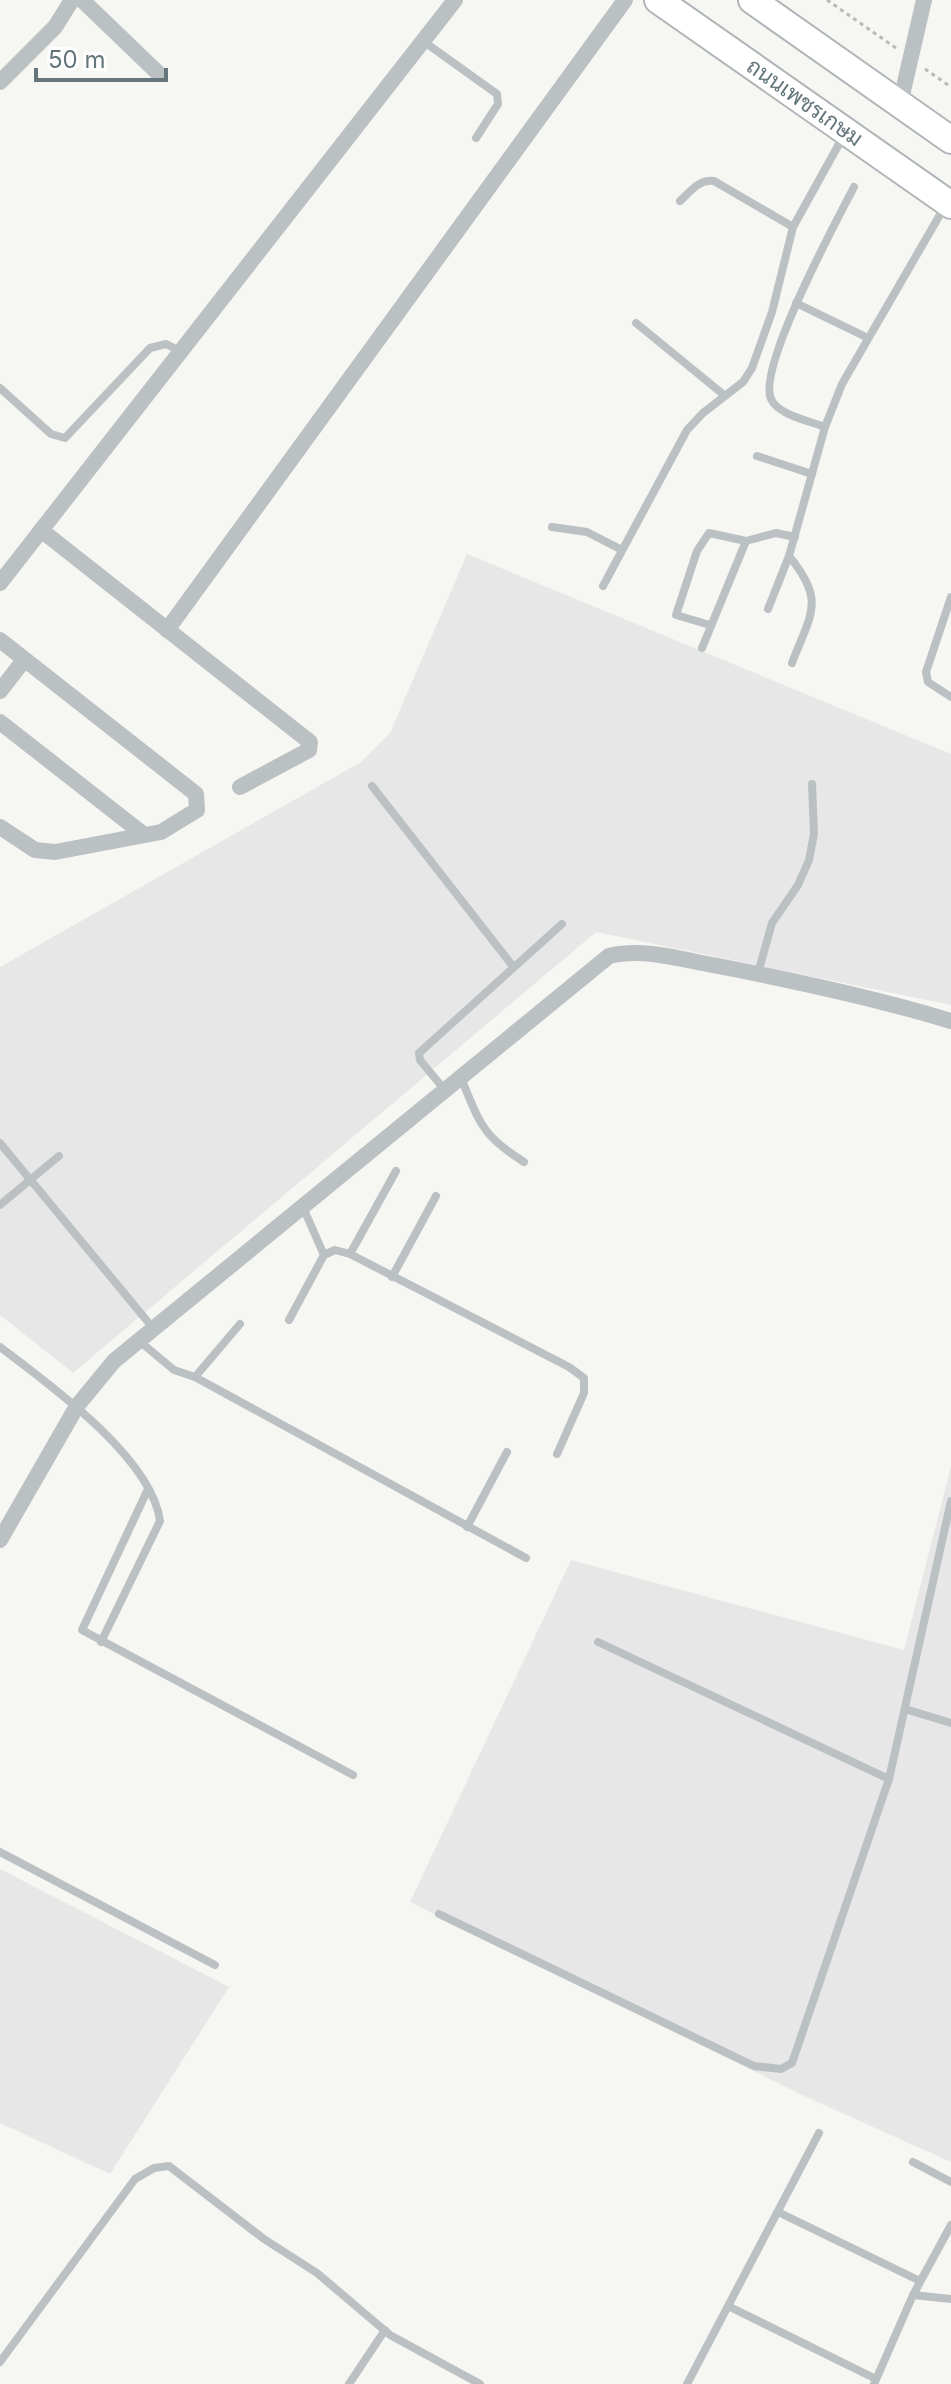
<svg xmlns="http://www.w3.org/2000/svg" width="951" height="2384" viewBox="0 0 951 2384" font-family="Inter,Sarabun,sans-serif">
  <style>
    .built { fill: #e7e7e7 }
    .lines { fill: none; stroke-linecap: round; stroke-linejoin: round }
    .primary-casing { stroke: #afb5b7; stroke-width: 30 }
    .path { stroke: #b6babc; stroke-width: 3; stroke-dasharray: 4 4; stroke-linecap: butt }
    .service { stroke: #bbc1c3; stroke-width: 8 }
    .minor { stroke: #bbc1c3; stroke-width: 16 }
    .primary { stroke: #fff; stroke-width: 26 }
    .labels { text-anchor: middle; stroke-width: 8; stroke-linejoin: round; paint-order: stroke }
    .street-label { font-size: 22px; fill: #64757b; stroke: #fff }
  </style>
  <rect width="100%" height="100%" fill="#f6f6f3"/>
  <g class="built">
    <path d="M467 554 951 754V1005L596 932 73 1373 0 1315V967L361 762 390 733Z"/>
    <path d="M951 1466V2162L802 2095 410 1902 571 1560 904 1650Z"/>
    <path d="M0 1869 229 1987 110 2174 0 2123Z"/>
  </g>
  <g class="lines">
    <defs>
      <g id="primary">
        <path d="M658 0 951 205"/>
        <path d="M752 0 951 140"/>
      </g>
    </defs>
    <use href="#primary" class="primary-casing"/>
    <g class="path">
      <path d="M827 0 896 48"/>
      <path d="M925 69 951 87"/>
    </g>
    <g class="service">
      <path d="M423 41 497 94 498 104 476 138"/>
      <path d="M680 201C691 191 699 179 714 181L793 227"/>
      <path d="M796 303 866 337"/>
      <path d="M636 323 724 395"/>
      <path d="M0 388 51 434 65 438 150 348 166 344 180 351"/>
      <path d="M825 427C810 421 778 415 771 399 757 367 837 220 854 187"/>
      <path d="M757 456 812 474"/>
      <path d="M552 527 587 532 622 550"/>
      <path d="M603 586 687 430 703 413 743 382 752 368 772 312 793 227 844 135"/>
      <path d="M951 597 926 672 928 682 951 697"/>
      <path d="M768 609 789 556"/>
      <path d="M710 625 676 615 697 551 709 533 746 541"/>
      <path d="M702 648 746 541 776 533 795 537"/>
      <path d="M792 663C811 613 826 601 789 556L825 427 842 384 945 206"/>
      <path d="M372 786 512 965"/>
      <path d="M758 973 772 923 798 885 809 860 814 834 812 784"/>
      <path d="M461 1078C480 1123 481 1135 524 1162"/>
      <path d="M444 1089 420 1060 419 1053 562 924"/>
      <path d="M0 1143 153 1328"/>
      <path d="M0 1205 59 1156"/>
      <path d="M302 1205 324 1255"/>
      <path d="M350 1254 569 1367 584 1378V1393L557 1454"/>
      <path d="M392 1277 436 1196"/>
      <path d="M289 1320 324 1255 335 1250 350 1254 396 1171"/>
      <path d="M138 1340 174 1370 195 1377 240 1324"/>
      <path d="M0 1347C49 1384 152 1458 160 1521L101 1642"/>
      <path d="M195 1377 526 1558"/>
      <path d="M148 1489 82 1630 353 1775"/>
      <path d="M467 1527 507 1452"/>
      <path d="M598 1642 889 1779"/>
      <path d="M905 1709 951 1723"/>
      <path d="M0 1852 215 1965"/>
      <path d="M439 1914 754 2066 781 2069 792 2063 889 1779 951 1501"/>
      <path d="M913 2162 951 2182"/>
      <path d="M778 2212 920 2281"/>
      <path d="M913 2295 951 2299"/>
      <path d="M730 2307 876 2379"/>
      <path d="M0 2362 135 2179 154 2168 169 2166 264 2239 317 2273 390 2335 480 2384"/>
      <path d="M349 2384 385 2330"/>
      <path d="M687 2384 819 2133"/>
      <path d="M874 2384 913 2295 951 2225"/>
    </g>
    <g class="minor">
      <path d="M82 0 158 73"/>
      <path d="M0 82 55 27 72 0"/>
      <path d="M900 104 924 0"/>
      <path d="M41 530 310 742 309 750 240 787"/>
      <path d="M0 583 455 0"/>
      <path d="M167 630 625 0"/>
      <path d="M0 640 196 794 197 810 161 832 55 852 35 850 0 827"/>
      <path d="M0 691 24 660"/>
      <path d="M0 722 143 834"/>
      <path d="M0 1540 77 1406 114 1361 609 956C644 947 682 960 718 966 796 981 875 998 951 1021"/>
    </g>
    <use href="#primary" class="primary"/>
  </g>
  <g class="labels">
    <g class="street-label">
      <text transform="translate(805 102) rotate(35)" y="8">ถนนเพชรเกษม</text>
    </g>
  </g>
  <path d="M36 68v12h130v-12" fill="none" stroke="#64757b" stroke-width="4"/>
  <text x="48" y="68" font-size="24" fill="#64757b" stroke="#ffffff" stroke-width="6" paint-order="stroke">50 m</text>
</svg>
